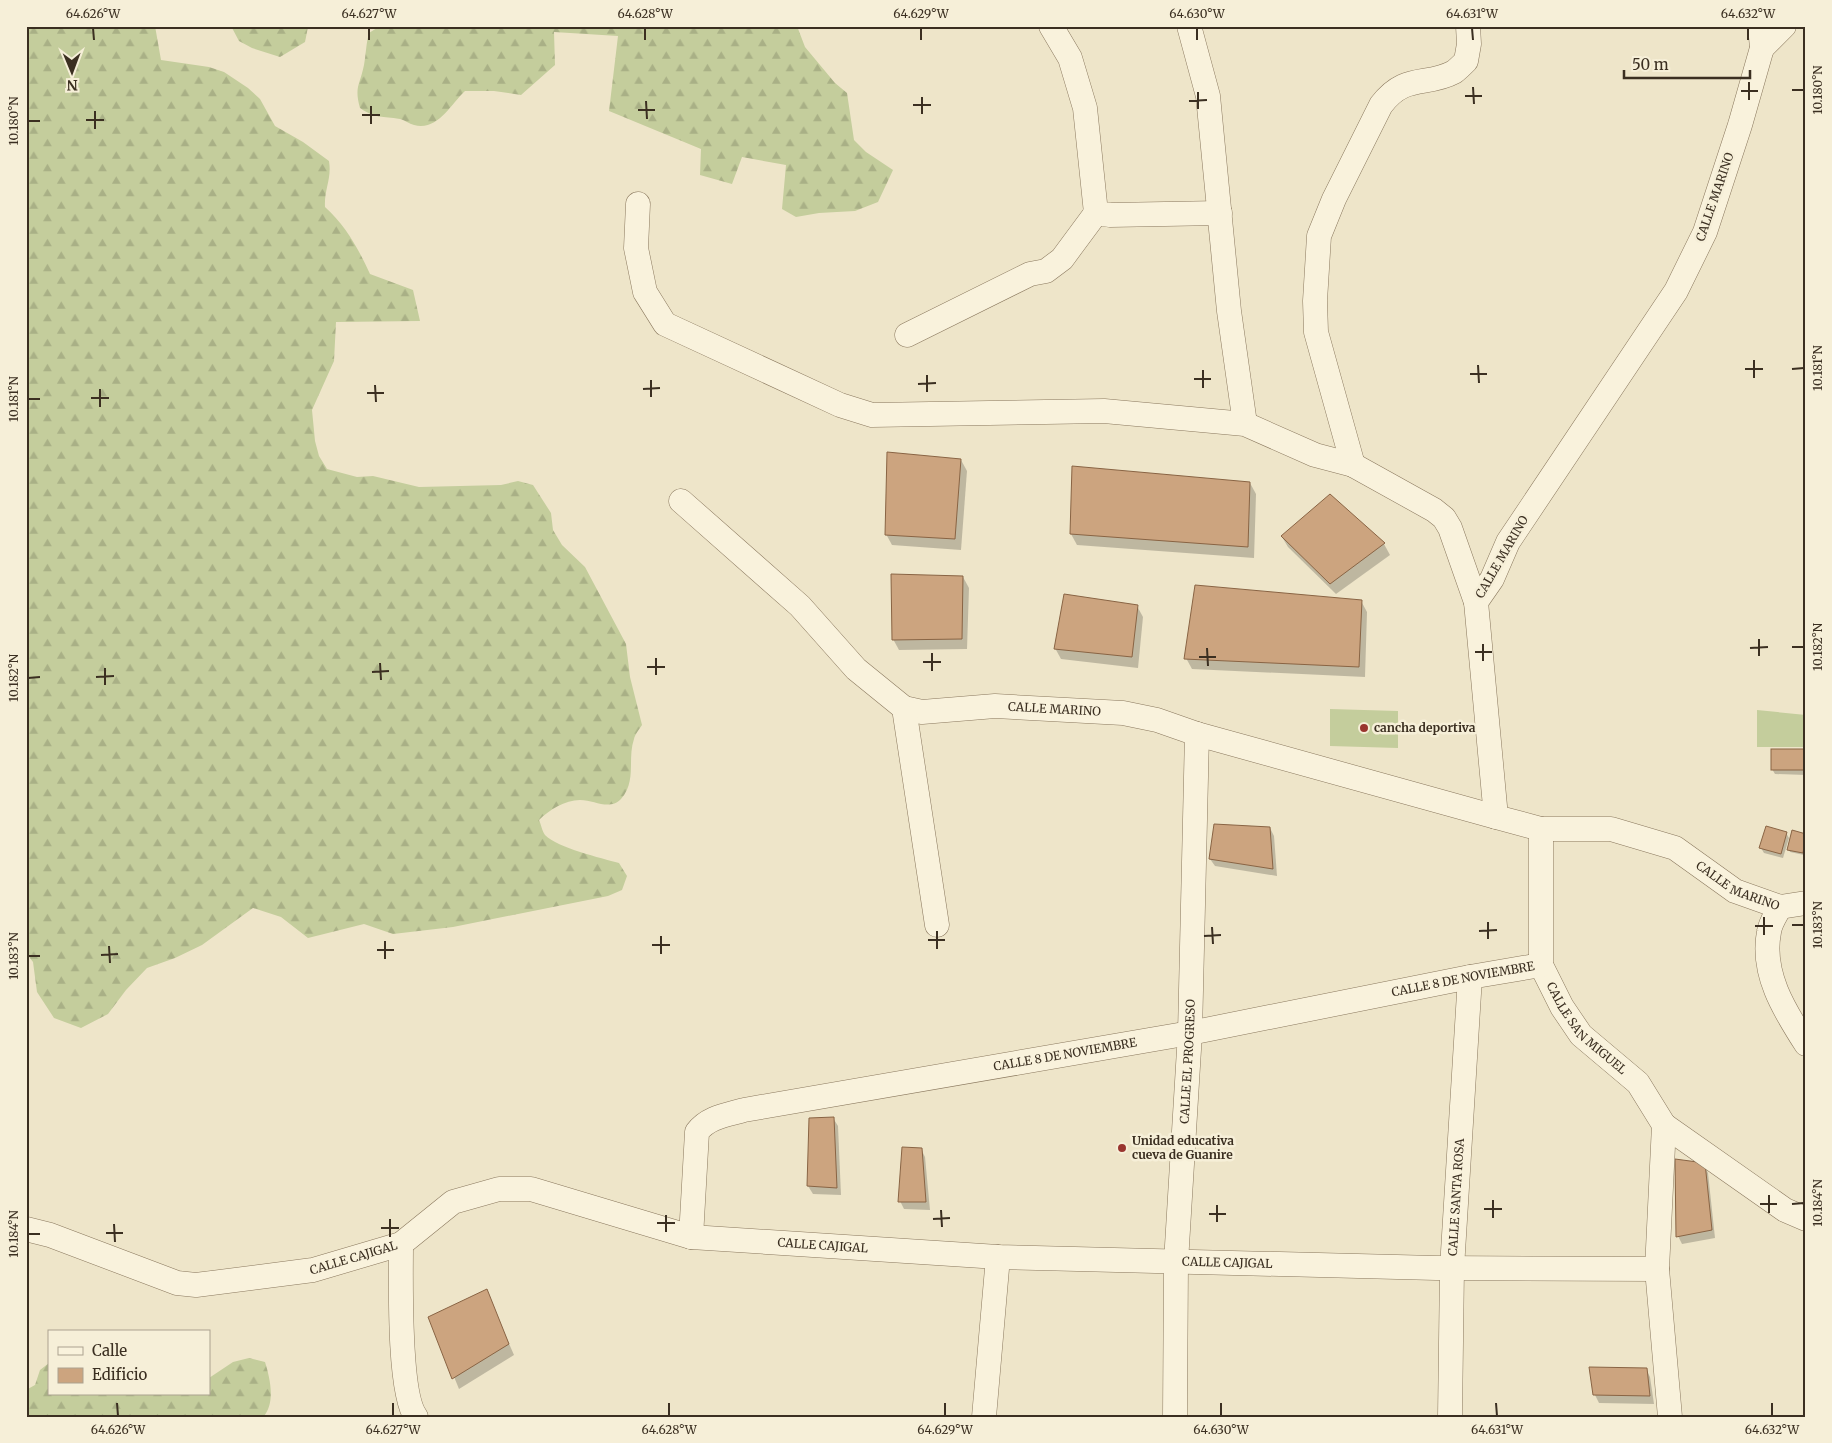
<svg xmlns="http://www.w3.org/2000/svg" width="1832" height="1443" viewBox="0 0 1832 1443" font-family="Merriweather,serif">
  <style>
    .forest { fill: url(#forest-firs) }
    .pitch { fill: #c4cd9c }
    .shadow { fill: #0003 }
    .building { fill: #cca47f; stroke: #896444 }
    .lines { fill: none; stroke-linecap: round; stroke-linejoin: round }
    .minor-casing { stroke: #8a785e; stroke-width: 25 }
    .minor { stroke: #f9f2dc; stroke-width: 24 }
    .ticks { fill: none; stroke: #3b2f21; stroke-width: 2 }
    .poi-dot { fill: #99352e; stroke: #f6efd8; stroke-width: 2 }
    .labels { text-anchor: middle; stroke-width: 5; stroke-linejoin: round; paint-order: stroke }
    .street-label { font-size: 12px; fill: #3b2f21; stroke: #f6efd8 }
    .poi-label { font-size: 12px; font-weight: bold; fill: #3b2f21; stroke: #f6efd8; text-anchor: start }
    .neatline { fill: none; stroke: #3b2f21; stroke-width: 2 }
    .ticks-label { font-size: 12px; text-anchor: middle; fill: #3b2f21 }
  </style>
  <defs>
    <pattern id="forest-firs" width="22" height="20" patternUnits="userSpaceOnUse" patternTransform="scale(1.25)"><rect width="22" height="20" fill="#c4cd9c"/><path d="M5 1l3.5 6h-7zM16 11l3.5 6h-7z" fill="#a9b086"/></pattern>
  </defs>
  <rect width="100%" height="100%" fill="#eee5c9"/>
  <g class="forest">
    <path d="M26 26H155L161 60 209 67 224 72 248 88 260 99 275 126 303 142 329 161C332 179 324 189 325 207 346 226 358 248 370 274L413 290 420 321 336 322 334 361 312 410 315 441 319 456 327 469 357 477 373 476 419 487 501 485 518 481 533 485 551 513 553 530 562 545 585 567 626 644 630 677 642 725C639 730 635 734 634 739 627 759 637 781 621 799 609 811 595 800 580 800 565 800 549 810 539 820 541 824 542 831 545 835 558 848 601 858 619 863L627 876 622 890 608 896 453 927 393 934 364 924 308 938 281 917 253 908 202 945 175 958 147 968 126 990 108 1014 81 1028 54 1018 37 992 33 962 26 953Z"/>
    <path d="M231 26H308V27L305 42 280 57 252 48 239 41Z"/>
    <path d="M380 26H797L805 47 835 83 847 93 854 140 866 152 893 170 878 202 855 211 819 213 796 217 782 209 786 165 742 157 732 184 700 175 701 149 609 111 618 36 554 32 555 65 521 95 494 91H465C450 105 438 131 414 125 409 124 405 120 400 119 382 116 376 119 360 108 354 87 360 85 364 65 366 54 366 44 369 33Z"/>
    <path d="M249 1358 265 1362C270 1378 276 1403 263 1417H26V1390L35 1385 40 1370 49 1363V1394H209V1378L233 1362Z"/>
  </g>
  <g class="pitch">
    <path d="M1330 709 1398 711V748L1330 746Z"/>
    <path d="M1757 710 1806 715V747H1757Z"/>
  </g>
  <g class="shadow">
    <path d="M961 460 967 471 961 550 892 545 886 534Z"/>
    <path d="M1250 483 1256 494 1254 558 1077 545 1071 534Z"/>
    <path d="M1330 495 1384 544 1390 555 1336 594 1288 547 1282 537Z"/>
    <path d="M963 577 969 588 967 649 899 650 893 639Z"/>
    <path d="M1361 601 1367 612 1365 677 1192 669 1186 658Z"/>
    <path d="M1137 606 1143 617 1138 668 1061 659 1055 648Z"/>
    <path d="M1806 750V775L1775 774 1772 769Z"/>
    <path d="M1270 828 1274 836 1277 876 1215 866 1210 859Z"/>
    <path d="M1786 833 1789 838 1783 858 1764 853 1761 848Z"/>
    <path d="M1806 835 1804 855 1790 852 1789 850Z"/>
    <path d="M833 1118 838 1126 841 1195 813 1194 808 1186Z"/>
    <path d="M921 1149 925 1157 930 1210 904 1209 900 1201Z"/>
    <path d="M1704 1165 1708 1173 1715 1238 1682 1244 1678 1236Z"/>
    <path d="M486 1291 514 1355 459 1389 430 1318Z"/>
    <path d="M1646 1369 1650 1377 1654 1404 1599 1403 1595 1395Z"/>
  </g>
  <g class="building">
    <path d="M887 452 961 459 955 539 885 535Z"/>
    <path d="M1072 466 1250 482 1248 547 1070 534Z"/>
    <path d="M1330 494 1385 543 1330 584 1281 536Z"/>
    <path d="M891 574 963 576 962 639 892 640Z"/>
    <path d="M1195 585 1362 600 1359 667 1184 659Z"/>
    <path d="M1064 594 1138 605 1132 657 1054 649Z"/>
    <rect x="1771" y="749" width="35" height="21"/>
    <path d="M1214 824 1270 827 1273 869 1209 859Z"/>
    <path d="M1766 826 1787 832 1781 854 1759 848Z"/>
    <path d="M1792 830 1806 834 1803 853 1787 850Z"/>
    <path d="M834 1117 837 1188 807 1186 809 1118Z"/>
    <path d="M902 1147 922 1148 926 1202H898Z"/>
    <path d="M1675 1159 1705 1163 1712 1230 1676 1237Z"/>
    <path d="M487 1289 509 1344 452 1379 428 1317Z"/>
    <path d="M1589 1367 1647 1368 1650 1396 1593 1395Z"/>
  </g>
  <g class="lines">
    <defs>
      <g id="minor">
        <path d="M1051 26 1070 58 1085 108 1096 213 1110 215 1220 213"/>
        <path d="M1189 26 1208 96 1229 311 1245 424"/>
        <path id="s1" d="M1760 26 1762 48 1740 125 1705 232 1676 291 1508 542 1492 579 1476 602 1496 817 1541 829H1611L1675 848 1735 891 1780 907 1806 903"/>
        <path d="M1762 48 1784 26"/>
        <path d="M638 204 636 248 645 292 665 324 840 405 872 415 1104 411 1245 424 1315 455 1353 465 1434 510 1444 518 1450 528 1476 602"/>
        <path d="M907 335 1030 274 1046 271 1062 259 1096 213"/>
        <path d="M1353 465 1316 332 1315 301 1319 236 1334 199 1381 105C1405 73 1426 87 1454 72 1458 69 1462 65 1466 61L1469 44 1468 26"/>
        <path id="s2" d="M681 501 800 606 856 669 904 708 922 712 995 706 1123 713 1157 720 1197 734 1496 817"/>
        <path d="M904 708 937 925"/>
        <path id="s3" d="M1541 829V965L1562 1007 1581 1035 1638 1083 1664 1125 1657 1269 1670 1417"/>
        <path d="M1780 907C1776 915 1770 923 1769 932 1761 973 1784 1010 1806 1044"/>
        <path d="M1664 1125 1785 1210 1806 1219"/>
        <path id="s4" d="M26 1229 50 1235 177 1283 196 1285 313 1270 401 1244 453 1202 499 1189H531L691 1237 998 1257 1436 1268 1657 1269"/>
        <path id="s5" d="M691 1237 697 1132C708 1117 727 1115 744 1110L1190 1033 1470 977 1541 965"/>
        <path d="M401 1244C401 1278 398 1393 416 1417"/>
        <path d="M984 1417 998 1257"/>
        <path id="s6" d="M1175 1417 1176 1262 1190 1033 1197 734"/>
        <path id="s7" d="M1450 1417 1452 1268 1470 977"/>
      </g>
    </defs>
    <use href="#minor" class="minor-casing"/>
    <use href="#minor" class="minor"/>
  </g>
  <path class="ticks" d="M93 28 94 40M369 28V40M645 28V40M921 28V40M1197 28V40M1472 28 1473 40M1748 28V40M1749 82V100M1473 87 1474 104M1792 90H1804M1741 91H1758M1198 92V109M1465 96H1482M922 97V114M646 101 647 119M1189 101 1207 100M913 105H931M371 106V124M638 110H655M95 111V129M362 115H380M86 120H104M28 121H40M1754 360V378M1478 365 1479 383M1745 369H1763M1792 369 1804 368M1203 370V388M1470 374H1487M927 375V392M1194 379H1211M651 380V397M918 384 936 383M375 385 376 402M100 389V407M643 389 660 388M367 393H384M91 398H109M28 399H40M1759 639V656M1483 644V661M1792 647H1804M1207 648 1208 666M1750 648 1768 647M1475 652H1492M932 653V671M1199 657H1216M656 658V675M923 662H941M380 663 381 680M647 667H665M105 668V685M372 672 389 671M96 677 114 676M28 678 40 677M1764 917V935M1488 922V939M1792 925H1804M1755 926H1773M1212 927 1213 944M937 931V949M1479 931 1497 930M661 936V954M1204 936 1221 935M928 940H945M385 941V959M652 945H670M109 946 110 963M377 950H394M101 955 118 954M28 956H40M1769 1195V1213M1493 1200V1218M1760 1204H1777M1792 1204 1804 1203M1217 1205V1222M1484 1209H1502M941 1210 942 1227M1209 1214H1226M666 1215V1232M390 1219V1237M933 1219 950 1218M657 1223H675M114 1224 115 1242M381 1228H399M106 1233H123M28 1234H40M117 1403 118 1416M393 1403V1416M669 1403V1416M945 1403V1416M1221 1403V1416M1496 1403 1497 1416M1772 1403V1416"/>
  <g class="poi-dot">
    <circle cx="1364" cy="728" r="5"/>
    <circle cx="1122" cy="1148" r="5"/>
  </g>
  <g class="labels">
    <g class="street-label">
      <text transform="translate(1715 197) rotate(-71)" y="4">CALLE MARINO</text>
      <text transform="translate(1502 557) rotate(-60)" y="4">CALLE MARINO</text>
      <text dy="4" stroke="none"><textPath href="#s2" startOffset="456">CALLE MARINO</textPath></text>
      <text dy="4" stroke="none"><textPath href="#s1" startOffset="1124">CALLE MARINO</textPath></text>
      <text dy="4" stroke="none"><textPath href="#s5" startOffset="889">CALLE 8 DE NOVIEMBRE</textPath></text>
      <text dy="4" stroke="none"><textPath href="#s3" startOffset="215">CALLE SAN MIGUEL</textPath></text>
      <text dy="4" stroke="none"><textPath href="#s5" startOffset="484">CALLE 8 DE NOVIEMBRE</textPath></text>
      <text dy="4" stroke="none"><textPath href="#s6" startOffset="356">CALLE EL PROGRESO</textPath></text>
      <text dy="4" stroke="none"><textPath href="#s7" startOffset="220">CALLE SANTA ROSA</textPath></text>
      <text dy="4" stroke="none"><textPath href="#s4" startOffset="835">CALLE CAJIGAL</textPath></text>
      <text dy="4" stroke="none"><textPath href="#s4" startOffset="340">CALLE CAJIGAL</textPath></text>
      <text dy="4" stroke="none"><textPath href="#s4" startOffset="1240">CALLE CAJIGAL</textPath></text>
    </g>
    <g class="poi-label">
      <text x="1374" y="732">cancha deportiva</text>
      <text x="1132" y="1145">Unidad educativa<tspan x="1132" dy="14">cueva de Guanire</tspan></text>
    </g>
  </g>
  <rect width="1832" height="1443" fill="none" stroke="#f6efd8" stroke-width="55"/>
  <rect x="48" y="1330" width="162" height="65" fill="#f6efd8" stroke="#aba28f"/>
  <rect x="58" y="1347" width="25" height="8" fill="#f9f2dc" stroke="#aba28f"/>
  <text x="92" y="1356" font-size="15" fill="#3b2f21">Calle</text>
  <rect x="58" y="1368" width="25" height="15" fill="#cca47f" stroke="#aba28f"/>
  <text x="92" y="1380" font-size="15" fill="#3b2f21">Edificio</text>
  <g transform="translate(72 72) rotate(179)" stroke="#f6efd8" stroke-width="4" paint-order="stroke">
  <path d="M0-4L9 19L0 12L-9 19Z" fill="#3b2f21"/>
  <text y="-8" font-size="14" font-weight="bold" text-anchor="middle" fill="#3b2f21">N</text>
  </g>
  <path d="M1624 70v8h126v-8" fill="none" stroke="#3b2f21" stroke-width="2.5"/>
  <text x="1632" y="70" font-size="15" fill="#3b2f21" stroke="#f6efd8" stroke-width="4" paint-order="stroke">50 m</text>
  <rect x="28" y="28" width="1776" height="1388" class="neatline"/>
  <g class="ticks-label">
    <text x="93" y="18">64.626°W</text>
    <text x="369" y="18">64.627°W</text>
    <text x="645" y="18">64.628°W</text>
    <text x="921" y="18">64.629°W</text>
    <text x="1197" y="18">64.630°W</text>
    <text x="1472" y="18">64.631°W</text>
    <text x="1748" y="18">64.632°W</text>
    <text transform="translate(1818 90) rotate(-90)" y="4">10.180°N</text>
    <text transform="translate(14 121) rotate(-90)" y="4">10.180°N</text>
    <text transform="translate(1818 368) rotate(-90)" y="4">10.181°N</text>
    <text transform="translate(14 399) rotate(-90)" y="4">10.181°N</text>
    <text transform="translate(1818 647) rotate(-90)" y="4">10.182°N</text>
    <text transform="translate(14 678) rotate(-90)" y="4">10.182°N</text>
    <text transform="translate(1818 925) rotate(-90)" y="4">10.183°N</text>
    <text transform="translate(14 956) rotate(-90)" y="4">10.183°N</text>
    <text transform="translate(1818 1203) rotate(-90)" y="4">10.184°N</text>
    <text transform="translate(14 1234) rotate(-90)" y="4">10.184°N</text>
    <text x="118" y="1434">64.626°W</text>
    <text x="393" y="1434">64.627°W</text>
    <text x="669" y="1434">64.628°W</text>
    <text x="945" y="1434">64.629°W</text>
    <text x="1221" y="1434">64.630°W</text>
    <text x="1497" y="1434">64.631°W</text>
    <text x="1772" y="1434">64.632°W</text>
  </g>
</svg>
